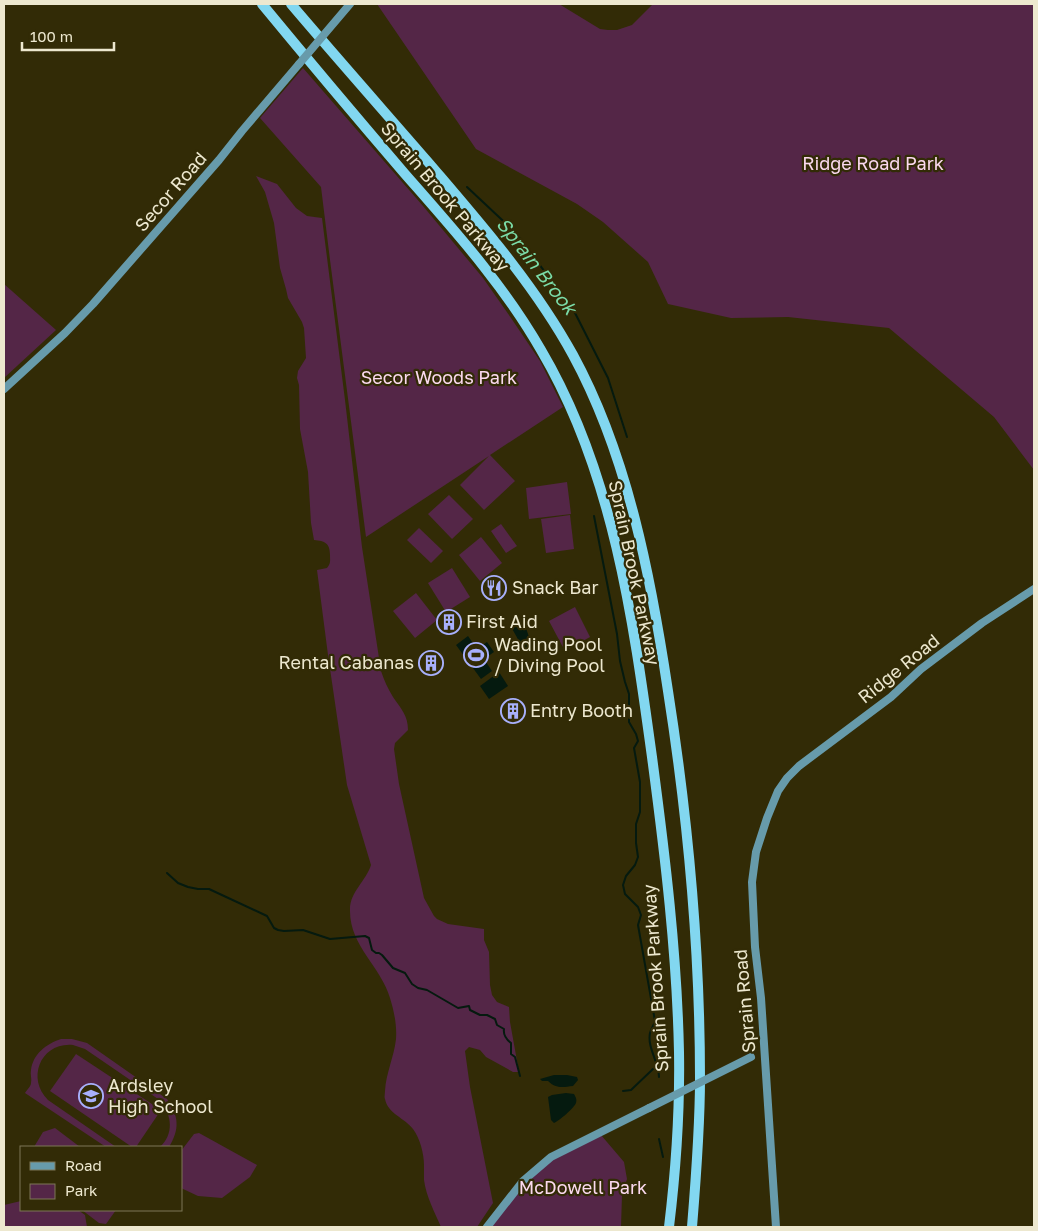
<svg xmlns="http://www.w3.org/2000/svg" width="1038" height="1231" viewBox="0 0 1038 1231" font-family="'Golos Text',sans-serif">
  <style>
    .green { fill: #542647 }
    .water { fill: #051a0f }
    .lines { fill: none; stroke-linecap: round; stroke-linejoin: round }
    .stream { stroke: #051a0f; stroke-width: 2 }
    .secondary { stroke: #679bab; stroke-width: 8 }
    .highway { stroke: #82d7f0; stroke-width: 10 }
    .secondary-bridge { stroke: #679bab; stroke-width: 8 }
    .labels { text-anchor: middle; stroke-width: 4.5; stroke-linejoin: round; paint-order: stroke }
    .park-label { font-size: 18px; fill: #fbd9ef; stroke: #322b06 }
    .street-label { font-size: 18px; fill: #ede8cf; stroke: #322b06 }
    .poi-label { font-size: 18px; fill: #ede8cf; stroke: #322b06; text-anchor: start }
    .water-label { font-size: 19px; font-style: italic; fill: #7bdca8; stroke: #322b06 }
  </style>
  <rect width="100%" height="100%" fill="#322b06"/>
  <g class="green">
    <path d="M377 4H559L600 29 608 30H617L632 25 653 4H1034V470L994 417 889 328 788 317 731 318 668 304 648 262 603 222 577 204 476 149Z"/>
    <path d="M303 68 423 206 483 278 511 318 540 361 563 407 490 455 515 481 484 510 460 485 489 456 366 537 330 260 321 187 260 118Z"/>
    <path d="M256 176 277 184 296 208 307 216 322 218 345 400 362 547 381 671C384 680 388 689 393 697 401 709 408 715 408 730L395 743 394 749 399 784 424 898 434 916 437 919 448 924 484 929V940L489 952 490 985 492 995 497 1002 509 1007 510 1022 519 1072H513L506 1068 486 1057 480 1050 469 1047 465 1051 470 1087 493 1203 477 1227H441C435 1213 426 1196 424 1180 424 1176 424 1170 424 1165 424 1154 420 1138 413 1129 405 1118 388 1114 385 1099 384 1097 385 1094 385 1091 386 1073 394 1057 396 1039 397 1025 394 1011 390 998 381 966 349 946 350 909 350 892 366 881 371 865L347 785 328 655 317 570 327 568C331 563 330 561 330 555 330 543 325 541 314 540L311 523 308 472 300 429 299 385 297 378 298 371 306 358 304 328 302 322 288 298 286 289 280 268 274 223 265 192Z"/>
    <path d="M4 284 56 330 4 378Z"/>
    <path d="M567 482 571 514 529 519 526 488Z"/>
    <path d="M449 495 473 519 452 539 428 514Z"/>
    <path d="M570 515 574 549 546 553 541 519Z"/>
    <path d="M501 524 517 546 506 553 491 531Z"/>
    <path d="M419 528 443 551 431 563 407 540Z"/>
    <path d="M481 537 502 563 480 581 459 555Z"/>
    <path d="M452 568 470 597 446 612 428 583Z"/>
    <path d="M416 593 437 620 415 638 393 611Z"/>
    <path d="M575 607 590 637 565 651 549 621Z"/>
    <path d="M61 1039H72L87 1043 167 1099C179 1116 180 1129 169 1147H160C174 1134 172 1116 161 1101L85 1049C81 1048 77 1046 73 1045 41 1042 26 1078 48 1100L116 1147H106L25 1093C27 1090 31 1086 31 1083 32 1079 30 1074 31 1070 33 1054 46 1044 61 1039Z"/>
    <path d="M76 1054 161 1110 136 1147H132L50 1091Z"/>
    <path d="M55 1128 80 1147H34L43 1132Z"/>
    <path d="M199 1133 257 1165 250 1177 222 1198 198 1196 181 1188V1151L194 1134Z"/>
    <path d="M601 1135 624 1162 627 1179 622 1195 621 1227H491C508 1204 527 1176 552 1160 568 1151 585 1144 601 1135Z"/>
    <path d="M21 1201V1210H78L85 1215 87 1227H4V1205Z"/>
    <path d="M82 1210H116L106 1224 99 1223Z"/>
  </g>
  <g class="water">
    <path d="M523 619 532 646 524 650 510 625Z"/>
    <path d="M468 636 477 649 487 642 494 652 484 659 492 671 481 679 456 645Z"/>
    <path d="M499 672 508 686 489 699 480 686Z"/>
    <path d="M554 1075H567L577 1077 578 1080 573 1086C563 1087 556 1089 548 1081H542L540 1079Z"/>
    <path d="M566 1093 574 1094C576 1098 577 1099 576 1103 574 1108 559 1121 554 1123L551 1120 548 1097 552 1095Z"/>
  </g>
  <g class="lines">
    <g class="stream">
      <path d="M467 187 514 231 573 309 608 378 627 437"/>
      <path d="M594 516 617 634 620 661 625 682 629 694V722L636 734 638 741 634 748 640 782V812L636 824V843L638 857 635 865 626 876 623 885 625 894 638 907 641 915 638 925 655 1021C654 1025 651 1029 650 1033 647 1048 659 1062 659 1077"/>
      <path d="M167 873 178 883 188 887 198 889H209L267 916 274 928 278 930 284 931 303 930 330 939 365 936 369 938 372 950 376 953H379L382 955 393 968 405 973 412 984 418 988 427 990 458 1008 469 1006 470 1010 480 1015H487L495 1019 497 1025 504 1029C503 1035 506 1039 511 1043V1054L515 1057 520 1076"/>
      <path d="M623 1091 631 1090 653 1069 657 1068"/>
      <path d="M659 1139 663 1157"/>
    </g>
    <g class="secondary">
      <path d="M4 389 65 333 93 304 219 160 242 131 299 64"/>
      <path d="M487 1227 523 1181 551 1157 649 1108"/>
      <path d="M776 1227 761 998 755 947 752 882 756 852 767 818 778 791 787 778 799 766 891 697 921 669 982 623 1034 589"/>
    </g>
    <g class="highway">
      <path d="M262 4C309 61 357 118 405 174 454 230 504 285 541 350 613 472 633 618 652 757 665 855 677 954 679 1052 680 1111 676 1169 669 1227"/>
      <path d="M291 4C336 57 382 109 428 162 480 223 534 284 573 355 628 456 651 578 668 691 688 819 700 949 700 1079 700 1129 696 1178 692 1227"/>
    </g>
    <g class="secondary-bridge">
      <path d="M299 64 350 4"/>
      <path d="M649 1108 751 1057"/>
    </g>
  </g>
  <defs>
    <symbol id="restaurant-ring" viewBox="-11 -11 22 22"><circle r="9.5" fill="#322b06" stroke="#a8b0fc" stroke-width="1.5"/><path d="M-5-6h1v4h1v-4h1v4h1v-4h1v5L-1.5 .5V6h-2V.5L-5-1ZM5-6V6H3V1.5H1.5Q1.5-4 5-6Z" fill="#a8b0fc"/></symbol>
    <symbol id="building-ring" viewBox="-11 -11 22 22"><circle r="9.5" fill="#322b06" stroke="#a8b0fc" stroke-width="1.5"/><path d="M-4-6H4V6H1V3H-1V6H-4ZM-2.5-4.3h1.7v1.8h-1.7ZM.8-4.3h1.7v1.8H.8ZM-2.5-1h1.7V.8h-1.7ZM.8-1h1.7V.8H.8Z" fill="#a8b0fc"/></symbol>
    <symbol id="stadium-ring" viewBox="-11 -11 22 22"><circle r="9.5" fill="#322b06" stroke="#a8b0fc" stroke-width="1.5"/><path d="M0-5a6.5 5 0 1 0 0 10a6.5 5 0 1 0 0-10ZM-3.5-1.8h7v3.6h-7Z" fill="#a8b0fc"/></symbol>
    <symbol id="school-ring" viewBox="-11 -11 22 22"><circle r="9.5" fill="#322b06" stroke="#a8b0fc" stroke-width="1.5"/><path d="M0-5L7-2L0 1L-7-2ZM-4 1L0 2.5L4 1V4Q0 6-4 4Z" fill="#a8b0fc"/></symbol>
  </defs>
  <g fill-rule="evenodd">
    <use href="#restaurant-ring" x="480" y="574" width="28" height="28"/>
    <use href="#building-ring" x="435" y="608" width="28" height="28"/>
    <use href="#stadium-ring" x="462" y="641" width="28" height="28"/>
    <use href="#building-ring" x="417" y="649" width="28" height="28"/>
    <use href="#building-ring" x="499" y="697" width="28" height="28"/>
    <use href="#school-ring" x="77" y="1082" width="28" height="28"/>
  </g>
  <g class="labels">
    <g class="park-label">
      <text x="873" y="170">Ridge Road Park</text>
      <text x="439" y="384">Secor Woods Park</text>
      <text x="583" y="1194">McDowell Park</text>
    </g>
    <g class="street-label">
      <text transform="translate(171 192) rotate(-49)" y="6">Secor Road</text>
      <text transform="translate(445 197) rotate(50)" y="6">Sprain Brook Parkway</text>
      <text transform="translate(634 573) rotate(78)" y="6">Sprain Brook Parkway</text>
      <text transform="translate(899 669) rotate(-39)" y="6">Ridge Road</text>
      <text transform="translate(656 978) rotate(-94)" y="6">Sprain Brook Parkway</text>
      <text transform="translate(745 1001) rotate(-95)" y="6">Sprain Road</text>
    </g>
    <g class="poi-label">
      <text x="512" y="594">Snack Bar</text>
      <text x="466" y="628">First Aid</text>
      <text x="494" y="651">Wading Pool<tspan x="494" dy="21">/ Diving Pool</tspan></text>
      <text x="414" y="669" text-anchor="end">Rental Cabanas</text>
      <text x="530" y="717">Entry Booth</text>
      <text x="108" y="1092">Ardsley<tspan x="108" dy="21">High School</tspan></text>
    </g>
    <g class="water-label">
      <text transform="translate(537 266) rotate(52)" y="7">Sprain Brook</text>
    </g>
  </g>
  <rect width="1038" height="1231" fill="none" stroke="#ede8cf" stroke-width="10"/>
  <rect x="20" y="1146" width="162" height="65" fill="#322b06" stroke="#7d7756"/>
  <rect x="30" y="1162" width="25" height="8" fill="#679bab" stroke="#7d7756"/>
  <text x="65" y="1171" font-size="15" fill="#ede8cf">Road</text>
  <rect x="30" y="1184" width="25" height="15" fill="#542647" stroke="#7d7756"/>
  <text x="65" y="1196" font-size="15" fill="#ede8cf">Park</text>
  <path d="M22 42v8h92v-8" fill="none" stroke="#ede8cf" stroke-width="2.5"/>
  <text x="30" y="42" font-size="15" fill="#ede8cf" stroke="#322b06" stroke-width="4" paint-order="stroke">100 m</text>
</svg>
